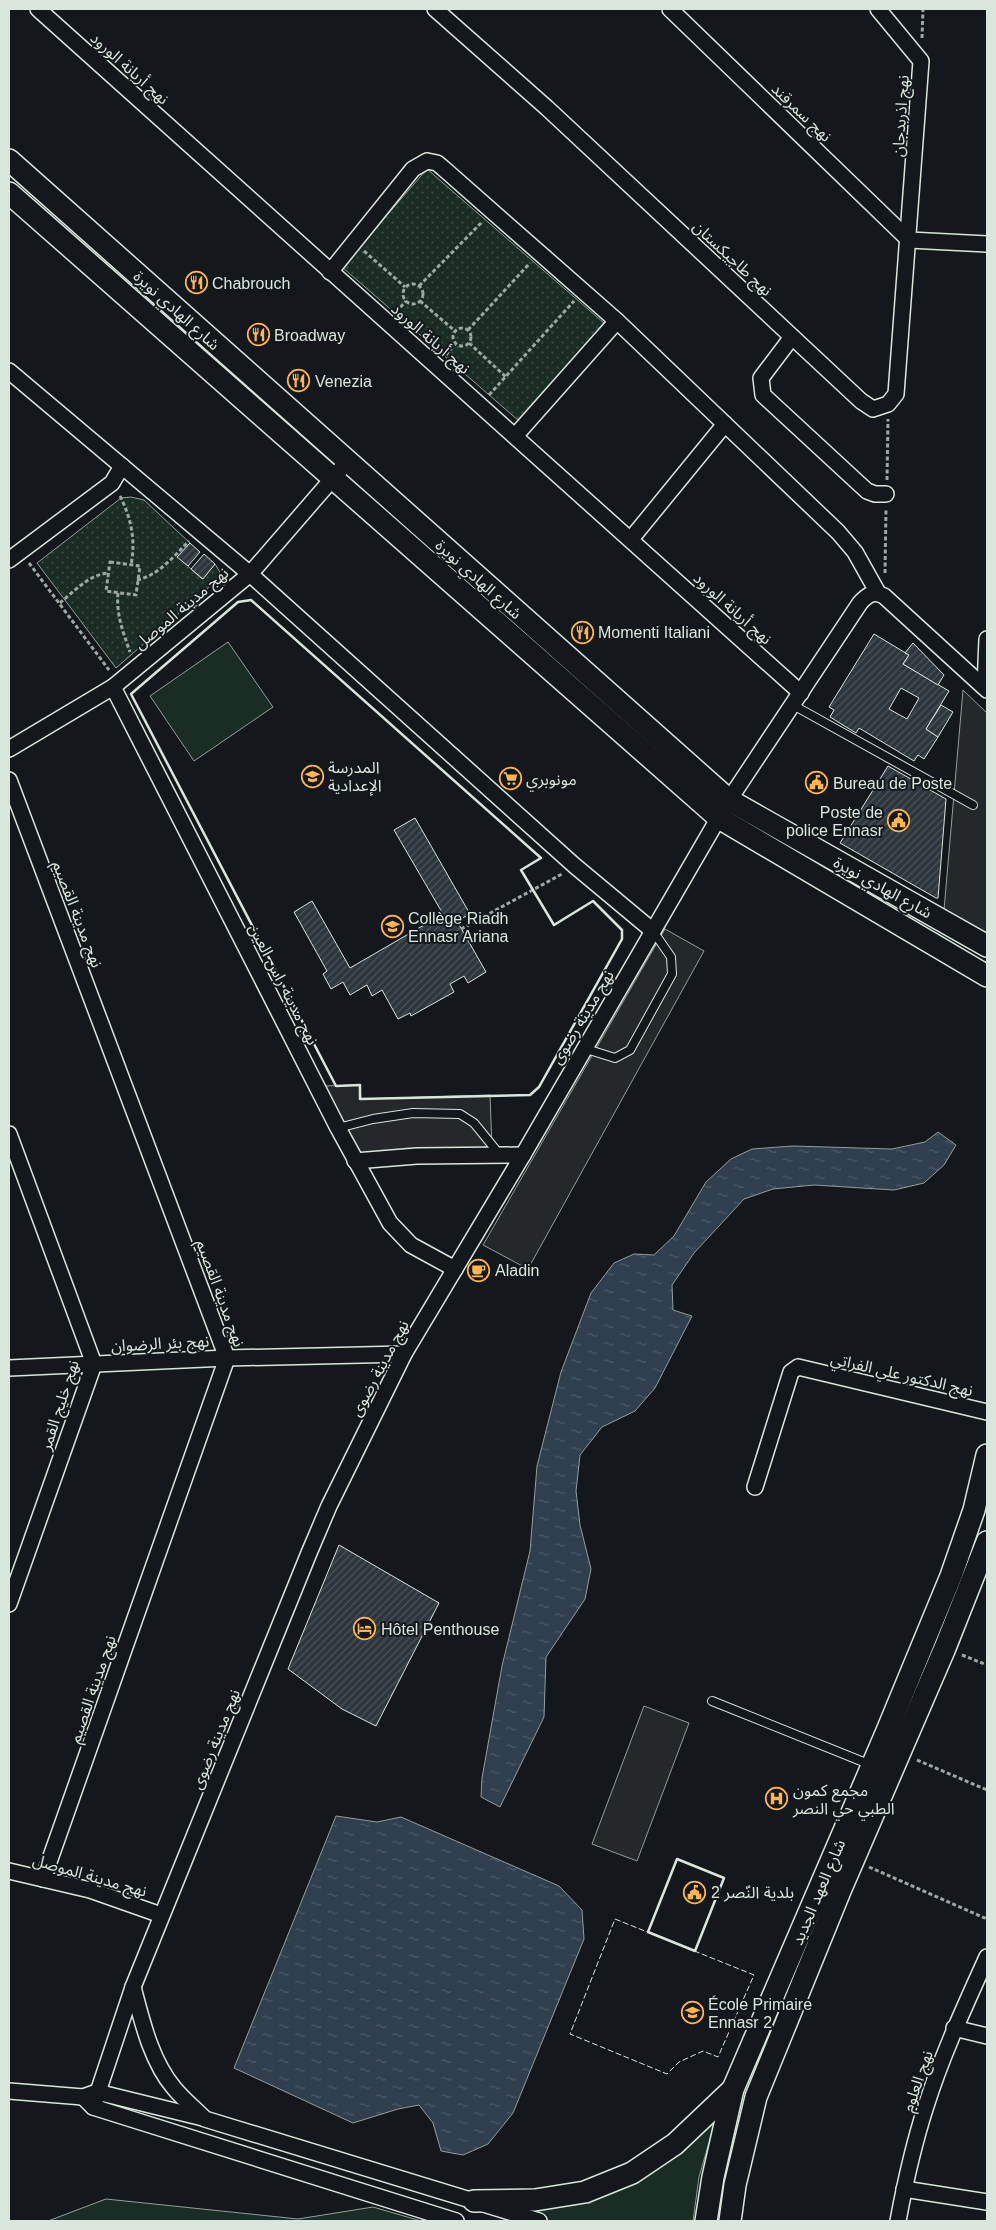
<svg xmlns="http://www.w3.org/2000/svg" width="996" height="2230" viewBox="0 0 996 2230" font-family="Arial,'Noto Sans Arabic',sans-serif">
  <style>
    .green { fill: #1a2d24; stroke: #939e99 }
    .park { fill: url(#park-dots); stroke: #939e99 }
    .parking { fill: #24282b; stroke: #939e99 }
    .water { fill: url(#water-ripples); stroke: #939e99 }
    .building { fill: url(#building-hatch); stroke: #d8e6dc; fill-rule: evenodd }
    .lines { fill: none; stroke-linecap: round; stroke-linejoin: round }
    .lane-casing { stroke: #d8e6dc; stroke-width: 10 }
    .street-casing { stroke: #d8e6dc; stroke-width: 18 }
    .secondary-casing { stroke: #d8e6dc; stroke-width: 24 }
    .path { stroke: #9da8a2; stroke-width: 3; stroke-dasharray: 4 2.5; stroke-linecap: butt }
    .lane { stroke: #14181c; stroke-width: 8 }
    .street { stroke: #14181c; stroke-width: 15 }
    .secondary { stroke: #14181c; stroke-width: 21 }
    .fence { stroke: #d8e6dc; stroke-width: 1; stroke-dasharray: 6 2.5; stroke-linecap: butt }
    .wall { stroke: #d8e6dc; stroke-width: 2.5 }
    .labels { text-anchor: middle; stroke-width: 4; stroke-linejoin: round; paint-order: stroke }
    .street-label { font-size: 16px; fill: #d8e6dc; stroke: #14181c }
    .poi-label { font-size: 16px; fill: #d8e6dc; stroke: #14181c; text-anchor: start }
  </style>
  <defs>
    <pattern id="park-dots" width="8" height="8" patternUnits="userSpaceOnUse" patternTransform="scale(1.25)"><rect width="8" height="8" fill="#1a2d24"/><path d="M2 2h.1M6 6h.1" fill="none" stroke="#3b4b43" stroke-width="1.8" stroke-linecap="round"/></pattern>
    <pattern id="water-ripples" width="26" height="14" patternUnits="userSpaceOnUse" patternTransform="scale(1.25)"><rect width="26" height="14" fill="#2f3f4d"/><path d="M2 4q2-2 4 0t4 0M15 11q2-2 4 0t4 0" fill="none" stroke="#4c5b66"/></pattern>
    <pattern id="building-hatch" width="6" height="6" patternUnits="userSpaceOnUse" patternTransform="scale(1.25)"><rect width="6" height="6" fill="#2c363c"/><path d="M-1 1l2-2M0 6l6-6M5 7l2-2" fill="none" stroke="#4a5358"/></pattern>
  </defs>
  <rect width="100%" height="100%" fill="#14181c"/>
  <g class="green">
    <path d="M228 642 273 707 194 761 150 696Z"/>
    <path d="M717 2115 699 2177 693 2221H544L534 2207 585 2199Z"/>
    <path d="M106 2199 298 2219 373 2207 421 2221H48Z"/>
  </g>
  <g class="park">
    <path d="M427 169 604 323 519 421 342 267Z"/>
    <path d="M131 497 144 500 190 543 178 557 202 579 215 564 220 572 217 580 116 668 37 563 121 498Z"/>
  </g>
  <g class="parking">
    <path d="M963 690 987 713V935L944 910Z"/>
    <path d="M665 929 704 951 528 1269 483 1245Z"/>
    <path d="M360 1085 361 1099 490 1095 492 1149 355 1153 322 1086Z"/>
    <path d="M644 1706 689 1723 637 1861 592 1844Z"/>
  </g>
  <g class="water">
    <path d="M938 1132 956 1145 944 1165 924 1183 894 1190 814 1185 773 1189 744 1199 694 1253 672 1285 673 1310 692 1316 655 1388 635 1411 602 1427 580 1455 576 1491 580 1525 591 1569 585 1599 546 1657 544 1717 500 1807 481 1797 482 1778 502 1666 530 1551 537 1466 561 1372 591 1293 614 1263 634 1254 654 1255 674 1236 706 1182 731 1159 752 1149 793 1146 892 1149 925 1142Z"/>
    <path d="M336 1816 377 1822 401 1817 559 1886 582 1910 584 1939 513 2113 488 2144 463 2155 441 2151 433 2123 419 2105 398 2109 353 2123 234 2068Z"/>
  </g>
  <g class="building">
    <path d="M190 543 200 552 188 566 177 557Z"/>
    <path d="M204 554 215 564 203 579 191 569Z"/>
    <path d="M874 634 909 655 903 664 949 691 926 729 938 737 924 759 918 755 914 761 859 728 856 733 830 717 834 710 829 707ZM901 688 919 698 907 719 889 709Z"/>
    <path d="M913 643 944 675 938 685 903 664 909 655 905 653Z"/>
    <path d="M941 705 953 712 938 737 926 729Z"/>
    <path d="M888 766 946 799 938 898H936L840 843Z"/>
    <path d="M415 818 470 914 457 921 486 972 468 983 464 976 450 984 454 992 411 1016 410 1013 398 1019 382 990 372 996 367 985 350 995 343 982 331 989 323 974 327 971 294 912 312 901 350 968 443 914 394 830Z"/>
    <path d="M339 1545 439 1603 376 1726 342 1709 288 1669Z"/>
  </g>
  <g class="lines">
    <defs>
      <g id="lane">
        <path d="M793 705 973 805"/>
        <path d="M583 1048 615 1058 630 1050 672 974 671 957 653 931"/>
        <path d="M338 1128 373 1119 413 1113 460 1114 474 1123 500 1155"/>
        <path d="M712 1701 871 1765"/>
      </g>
      <g id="street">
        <path d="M38 9 801 693"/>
        <path d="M435 9 547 108 861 401 873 409 888 404 896 394 921 61 878 9"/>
        <path d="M670 9 909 240"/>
        <path d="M909 240 987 244"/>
        <path d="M330 272 413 169 427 161 437 163 443 168 617 321 516 435"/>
        <path d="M617 321 838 532 855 552 878 593"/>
        <path d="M792 337 761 378 763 395 867 491 875 494H886"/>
        <path d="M9 371 250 574 575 866 653 931"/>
        <path d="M631 539 725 424"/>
        <path d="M9 560 112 483 122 466"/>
        <path d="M113 687 338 1128 390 1223 411 1245 455 1269"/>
        <path d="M985 687 987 639"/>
        <path d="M9 749 113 687 250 574 347 462"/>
        <path d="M9 780 227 1358 43 1879"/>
        <path d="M9 1134 94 1364 9 1604"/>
        <path d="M355 1161 417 1156 523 1155"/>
        <path d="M9 1368 227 1358 404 1354"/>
        <path d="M755 1487 791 1372 798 1367 987 1412"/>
        <path d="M9 1871 90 1890 161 1915"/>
        <path d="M133 1987C142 2021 151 2061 174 2088 183 2099 195 2109 205 2119L539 2221"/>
        <path d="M954 2028 987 2036"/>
        <path d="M9 2091 83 2097 97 2092 203 2118"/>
        <path d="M83 2097 93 2107 456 2221"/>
        <path d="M93 2107 133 1987 309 1553 329 1506 404 1354 523 1155 729 800 860 603C868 594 874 591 884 596L987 690"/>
        <path d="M904 2189 987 2202"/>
        <path d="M898 2221C905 2183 914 2143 926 2106 942 2055 965 2006 987 1957"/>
      </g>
      <g id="secondary">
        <path d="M9 160 729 800 987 946"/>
        <path d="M9 193 719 818 987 976"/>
        <path d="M474 2201 535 2200 585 2192 632 2173 675 2144 733 2089"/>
        <path d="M706 2221 713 2177 733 2089 887 1731 951 1576 974 1510 987 1455"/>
        <path d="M730 2221 735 2185 756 2097 840 1891 945 1648 987 1542"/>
      </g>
    </defs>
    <use href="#lane" class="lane-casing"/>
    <use href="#street" class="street-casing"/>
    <use href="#secondary" class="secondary-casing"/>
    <g class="path">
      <path d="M922 38 923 9"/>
      <path d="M364 251 405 287"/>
      <circle cx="413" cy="294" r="10"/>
      <path d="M419 286 482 222"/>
      <path d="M420 301 455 331"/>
      <path d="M396 312 406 301"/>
      <circle cx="462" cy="337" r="9"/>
      <path d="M468 330 530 263"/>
      <path d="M469 343 506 377"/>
      <path d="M446 355 455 344"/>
      <path d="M489 395 574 301"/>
      <path d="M887 480 888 419"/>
      <path d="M120 496C131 518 136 540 131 565"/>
      <path d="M110 562 140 566 136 595 106 591Z"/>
      <path d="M29 563 109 670"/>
      <path d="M885 573 886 509"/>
      <path d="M137 580C159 575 173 557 189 541"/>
      <path d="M118 593C116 614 123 632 130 652"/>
      <path d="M60 603C74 591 90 574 109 573"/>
      <path d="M461 929 562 874"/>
      <path d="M962 1655 987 1665"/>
      <path d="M917 1760 987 1790"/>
      <path d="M869 1867 987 1919"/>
    </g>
    <use href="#lane" class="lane"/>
    <use href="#street" class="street"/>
    <use href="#secondary" class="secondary"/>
    <path class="fence" d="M615 1919 754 1975 718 2057 703 2051 679 2062 667 2074 570 2034Z"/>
    <g class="wall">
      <path d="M251 600 541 858 521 870 554 925 593 901 622 930V939L539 1087 530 1095 360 1099V1085L336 1086 131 694 238 602Z"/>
      <path d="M677 1859 724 1878 695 1951 648 1932Z"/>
    </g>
  </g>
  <defs>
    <symbol id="restaurant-ring" viewBox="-11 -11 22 22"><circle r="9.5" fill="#14181c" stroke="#ffb74d" stroke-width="1.5"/><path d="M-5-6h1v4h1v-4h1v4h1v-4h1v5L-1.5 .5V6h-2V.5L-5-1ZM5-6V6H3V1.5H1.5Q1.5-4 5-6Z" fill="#ffb74d"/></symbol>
    <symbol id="school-ring" viewBox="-11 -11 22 22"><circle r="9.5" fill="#14181c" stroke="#ffb74d" stroke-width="1.5"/><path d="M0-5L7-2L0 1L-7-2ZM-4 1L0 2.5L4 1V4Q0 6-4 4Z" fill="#ffb74d"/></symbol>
    <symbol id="supermarket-ring" viewBox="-11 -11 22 22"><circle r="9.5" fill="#14181c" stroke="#ffb74d" stroke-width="1.5"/><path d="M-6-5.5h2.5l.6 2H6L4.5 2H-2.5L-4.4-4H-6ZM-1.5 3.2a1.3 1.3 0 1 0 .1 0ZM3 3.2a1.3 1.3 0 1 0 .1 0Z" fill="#ffb74d"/></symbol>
    <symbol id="civic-ring" viewBox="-11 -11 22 22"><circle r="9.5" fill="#14181c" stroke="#ffb74d" stroke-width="1.5"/><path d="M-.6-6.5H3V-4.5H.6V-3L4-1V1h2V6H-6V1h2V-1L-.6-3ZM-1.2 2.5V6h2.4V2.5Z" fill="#ffb74d"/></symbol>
    <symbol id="cafe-ring" viewBox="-11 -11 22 22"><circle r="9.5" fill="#14181c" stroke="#ffb74d" stroke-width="1.5"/><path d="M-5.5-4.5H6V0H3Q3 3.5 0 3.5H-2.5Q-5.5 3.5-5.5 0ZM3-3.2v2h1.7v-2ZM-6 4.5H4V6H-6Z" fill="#ffb74d"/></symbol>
    <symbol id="hotel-ring" viewBox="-11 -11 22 22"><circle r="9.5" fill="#14181c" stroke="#ffb74d" stroke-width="1.5"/><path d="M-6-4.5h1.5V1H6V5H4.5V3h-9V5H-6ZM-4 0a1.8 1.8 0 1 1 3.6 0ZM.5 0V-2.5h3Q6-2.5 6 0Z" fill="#ffb74d"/></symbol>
    <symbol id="hospital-ring" viewBox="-11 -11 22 22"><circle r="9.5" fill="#14181c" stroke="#ffb74d" stroke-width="1.5"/><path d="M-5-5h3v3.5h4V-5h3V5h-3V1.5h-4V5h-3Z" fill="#ffb74d"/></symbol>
  </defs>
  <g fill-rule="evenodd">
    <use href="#restaurant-ring" x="184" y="270" width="25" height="25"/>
    <use href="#restaurant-ring" x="246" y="322" width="25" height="25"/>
    <use href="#restaurant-ring" x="286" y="368" width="25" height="25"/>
    <use href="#restaurant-ring" x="570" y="620" width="25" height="25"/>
    <use href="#school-ring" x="300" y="764" width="25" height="25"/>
    <use href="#supermarket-ring" x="498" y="766" width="25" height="25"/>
    <use href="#civic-ring" x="804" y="770" width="25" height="25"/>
    <use href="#civic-ring" x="886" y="808" width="25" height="25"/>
    <use href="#school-ring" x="380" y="914" width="25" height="25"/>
    <use href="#cafe-ring" x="466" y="1258" width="25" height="25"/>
    <use href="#hotel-ring" x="352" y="1616" width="25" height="25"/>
    <use href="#hospital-ring" x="764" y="1786" width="25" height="25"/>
    <use href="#civic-ring" x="682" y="1880" width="25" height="25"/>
    <use href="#school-ring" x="680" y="2000" width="25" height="25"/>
  </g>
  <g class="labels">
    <g class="street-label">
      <text transform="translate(130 68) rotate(42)" y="6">نهج أريانة الورود</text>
      <text transform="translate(802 112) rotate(44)" y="6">نهج سمرقند</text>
      <text transform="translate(900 116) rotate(-86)" y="6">نهج اذربدجان</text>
      <text transform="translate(733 258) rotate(43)" y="6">نهج طاجيكستان</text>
      <text transform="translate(177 310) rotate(42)" y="6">شارع الهادي نويرة</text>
      <text transform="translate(431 338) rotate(41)" y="6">نهج أريانة الورود</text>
      <text transform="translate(479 579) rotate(42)" y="6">شارع الهادي نويرة</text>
      <text transform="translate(181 608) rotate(-40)" y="6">نهج مدينة الموصل</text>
      <text transform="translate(733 608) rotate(42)" y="6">نهج أريانة الورود</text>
      <text transform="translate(883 887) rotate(29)" y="6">شارع الهادي نويرة</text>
      <text transform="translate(78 914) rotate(69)" y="6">نهج مدينة القصيم</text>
      <text transform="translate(284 984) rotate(63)" y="6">نهج مدينة راس العين</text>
      <text transform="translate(582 1017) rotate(-59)" y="6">نهج مدينة رضوى</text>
      <text transform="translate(221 1293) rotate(70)" y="6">نهج مدينة القصيم</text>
      <text transform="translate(160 1343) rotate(-3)" y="6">نهج بئر الرضوان</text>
      <text transform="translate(379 1368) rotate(-62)" y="6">نهج مدينة رضوى</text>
      <text transform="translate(902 1374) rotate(13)" y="6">نهج الدكتور علي الفراتي</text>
      <text transform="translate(59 1405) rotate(-72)" y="6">نهج خليج القمر</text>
      <text transform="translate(92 1689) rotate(-71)" y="6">نهج مدينة القصيم</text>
      <text transform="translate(215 1739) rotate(-68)" y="6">نهج مدينة رضوى</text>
      <text transform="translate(90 1875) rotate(16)" y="6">نهج مدينة الموصل</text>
      <text transform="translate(818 1892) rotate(-67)" y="6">شارع العهد الجديد</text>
      <text transform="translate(917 2081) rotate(-71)" y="6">نهج العلوم</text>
    </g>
    <g class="poi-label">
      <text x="212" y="289">Chabrouch</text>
      <text x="274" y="341">Broadway</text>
      <text x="315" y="387">Venezia</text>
      <text x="598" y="638">Momenti Italiani</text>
      <text x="328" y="773">المدرسة<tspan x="328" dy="18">الإعدادية</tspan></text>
      <text x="526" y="785">مونوبري</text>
      <text x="833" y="789">Bureau de Poste</text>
      <text x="883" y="818" text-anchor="end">Poste de<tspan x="883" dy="18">police Ennasr</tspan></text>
      <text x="408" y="924">Collège Riadh<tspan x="408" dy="18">Ennasr Ariana</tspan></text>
      <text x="495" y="1276">Aladin</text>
      <text x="381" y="1635">Hôtel Penthouse</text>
      <text x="793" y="1796">مجمع كمون<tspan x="793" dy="18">الطبي حي النصر</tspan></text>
      <text x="711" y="1898">بلدية النّصر 2</text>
      <text x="708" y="2010">École Primaire<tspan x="708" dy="18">Ennasr 2</tspan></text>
    </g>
  </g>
  <rect width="996" height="2230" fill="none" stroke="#d8e6dc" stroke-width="20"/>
</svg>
